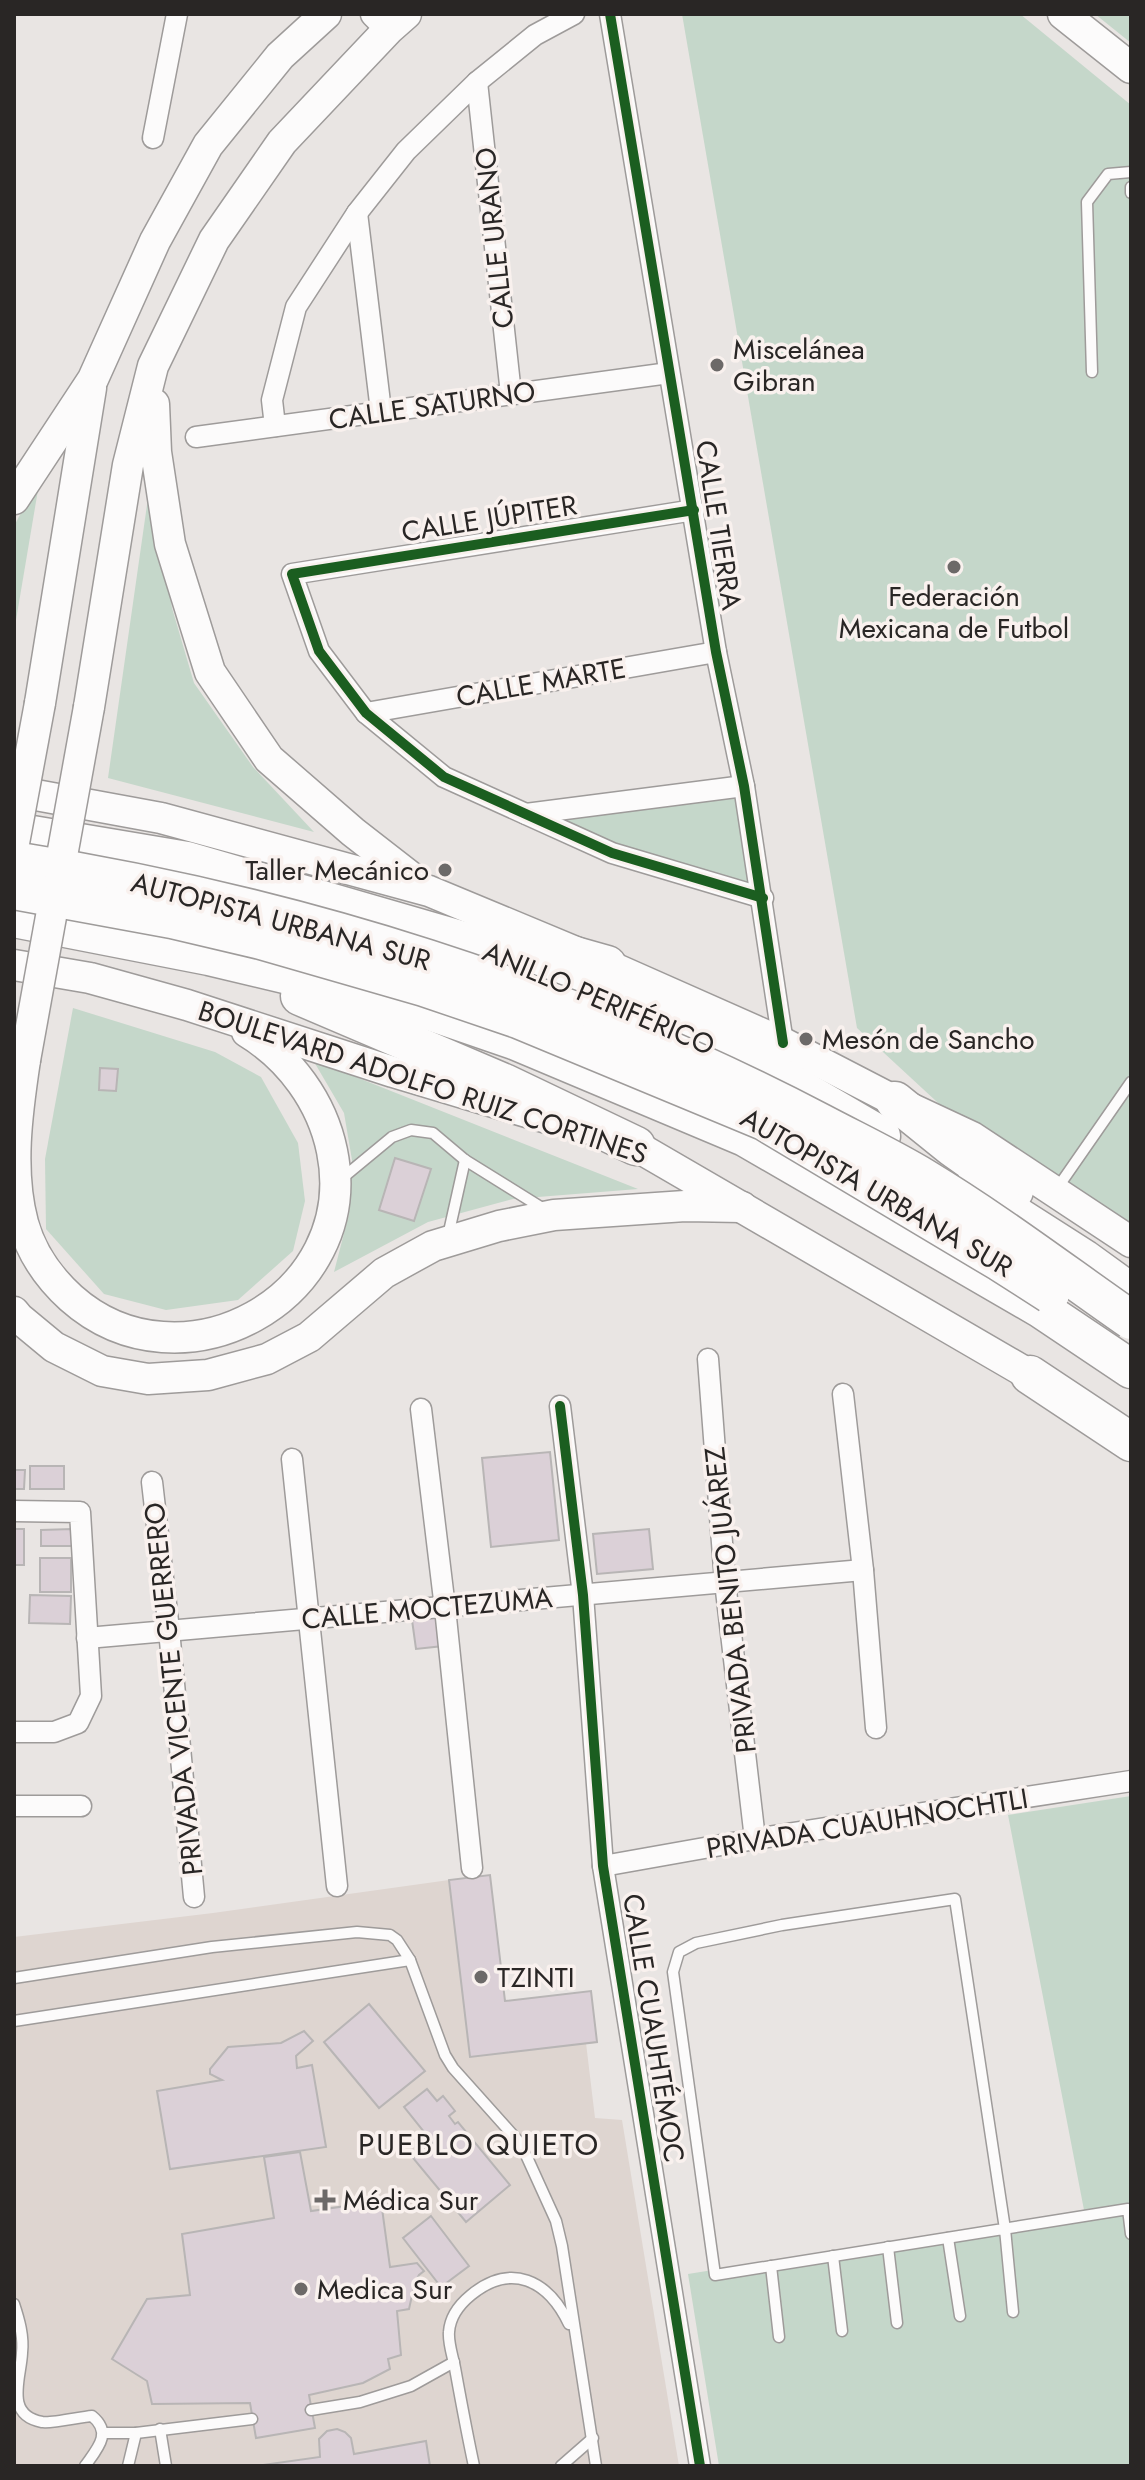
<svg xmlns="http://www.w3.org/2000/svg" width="1145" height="2480" viewBox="0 0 1145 2480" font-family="Jost,sans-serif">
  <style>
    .built { fill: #ded5d0 }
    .green { fill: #c5d7ca }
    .building { fill: #dbd0d7; stroke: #b8b5b5; stroke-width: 2 }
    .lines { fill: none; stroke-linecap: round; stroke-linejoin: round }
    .service-casing { stroke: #9e9b9a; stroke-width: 13 }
    .minor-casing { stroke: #9e9b9a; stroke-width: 23 }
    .tertiary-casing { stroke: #9e9b9a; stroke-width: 29 }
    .secondary-casing { stroke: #9e9b9a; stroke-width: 33 }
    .motorway-casing { stroke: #9e9b9a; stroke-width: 41 }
    .service { stroke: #fcfbfb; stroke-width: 10 }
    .minor { stroke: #fcfbfb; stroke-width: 20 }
    .tertiary { stroke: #fcfbfb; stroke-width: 26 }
    .secondary { stroke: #fcfbfb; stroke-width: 30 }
    .motorway { stroke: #fcfbfb; stroke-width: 38 }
    .secondary-bridge-casing { stroke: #9e9b9a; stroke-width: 33; stroke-linecap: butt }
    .motorway-bridge-casing { stroke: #9e9b9a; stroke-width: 41; stroke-linecap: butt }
    .secondary-bridge { stroke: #fcfbfb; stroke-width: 30 }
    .motorway-bridge { stroke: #fcfbfb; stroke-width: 38 }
    .cycleway-casing { stroke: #f9f1ee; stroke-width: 15 }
    .cycleway { stroke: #1b5e20; stroke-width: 10 }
    .poi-dot { fill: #6c6968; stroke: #f9f1ee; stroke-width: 3 }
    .labels { text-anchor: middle; stroke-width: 7; stroke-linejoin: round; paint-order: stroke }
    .street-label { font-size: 28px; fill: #292625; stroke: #f9f1ee }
    .poi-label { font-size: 28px; fill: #292625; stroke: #f9f1ee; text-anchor: start }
    .neighbourhood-label { font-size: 30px; letter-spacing: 2px; fill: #292625; stroke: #f9f1ee }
  </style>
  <rect width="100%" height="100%" fill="#e9e5e3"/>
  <path class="built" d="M449 1880 470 2057 586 2043 595 2118 622 2120 679 2466H14V1937L213 1913Z"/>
  <g class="green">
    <path d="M682 14H1020L1131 105V1239L963 1126 857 1028Z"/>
    <path d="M1095 14H1131V43Z"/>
    <path d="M151 477 172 608 194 683 253 767 314 832 108 778Z"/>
    <path d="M40 478 14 632V526Z"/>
    <path d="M744 786 763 898 524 814Z"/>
    <path d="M73 1008 215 1052 261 1077 298 1143 305 1201 293 1251 238 1300 166 1310 104 1294 46 1229 45 1159Z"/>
    <path d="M313 1060 638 1189 513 1199 428 1222 334 1272 349 1214 352 1160 344 1113Z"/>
    <path d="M1131 1796V2466H719L688 2274 1084 2210 1008 1815Z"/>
  </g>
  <g class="building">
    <path d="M100 1068 118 1069 116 1091 99 1090Z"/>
    <path d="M395 1158 431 1169 414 1221 379 1210Z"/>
    <path d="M550 1452 559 1540 491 1547 482 1458Z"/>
    <rect x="30" y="1466" width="34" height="23"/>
    <path d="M14 1470H25L24 1489H14Z"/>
    <rect x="14" y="1529" width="10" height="36"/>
    <path d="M72 1529V1546H41V1530Z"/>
    <path d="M649 1529 653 1569 597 1574 593 1534Z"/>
    <rect x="40" y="1558" width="31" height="34"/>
    <path d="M30 1595 71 1596 70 1624 29 1623Z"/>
    <path d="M439 1616 443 1646 416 1649 412 1620Z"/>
    <path d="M490 1875 505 2001 591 1991 597 2042 470 2057 449 1880Z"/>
    <path d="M369 2004 425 2071 379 2108 324 2042Z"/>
    <path d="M304 2031 313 2041 296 2056 297 2068 312 2065 326 2147 170 2169 157 2091 222 2080 210 2074V2069L228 2047 281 2043Z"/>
    <path d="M427 2089 437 2101 443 2096 455 2111 449 2116 455 2124 458 2122 510 2185 466 2222 413 2158 433 2143 404 2107Z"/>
    <path d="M300 2152 311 2211 381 2201 390 2267 417 2263 424 2271 419 2275 415 2282 409 2309 397 2311 401 2355 388 2359 390 2369 363 2383 309 2395 315 2428 256 2438 250 2403 152 2404 147 2381 112 2359 147 2299 190 2295 182 2234 274 2218 264 2157Z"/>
    <path d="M431 2216 469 2266 441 2287 403 2238Z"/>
    <path d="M337 2429 345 2432 351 2438 354 2454 426 2441 430 2466H256L320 2457 319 2439 327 2431Z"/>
  </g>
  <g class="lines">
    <defs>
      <g id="service">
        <path d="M1131 187V193"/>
        <path d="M1092 372 1087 202 1108 174 1131 172"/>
        <path d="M340 1180 392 1137 411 1130 433 1133 465 1160 547 1211"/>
        <path d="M1056 1190 1131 1082"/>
        <path d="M448 1236 465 1160"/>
        <path d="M14 1978 212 1947 357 1932 390 1935 397 1940 410 1960 445 2055 453 2068 521 2144 556 2221 562 2246 596 2466"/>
        <path d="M14 2021 410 1960"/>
        <path d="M948 2238 960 2316"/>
        <path d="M888 2247 897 2323"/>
        <path d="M833 2256 842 2331"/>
        <path d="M771 2266 779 2337"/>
        <path d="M14 2304C19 2319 24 2336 22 2353 21 2378 4 2415 42 2422 50 2424 80 2417 92 2416 113 2433 97 2449 85 2466"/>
        <path d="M1013 2312 1005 2229 955 1899 782 1925 696 1943 679 1952 673 1972 715 2275C852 2252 990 2231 1128 2209L1131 2234"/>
        <path d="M311 2410 360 2402 411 2386 454 2362"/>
        <path d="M160 2429 166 2466"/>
        <path d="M104 2433H136L252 2419"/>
        <path d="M128 2466 136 2433"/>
        <path d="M474 2466C467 2434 461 2401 455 2368 453 2357 448 2343 449 2332 450 2317 460 2304 471 2295 511 2262 548 2280 569 2324"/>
        <path d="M561 2466 593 2438"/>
      </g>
      <g id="minor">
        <path d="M610 14 716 652 744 786 783 1043"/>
        <path d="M477 82 511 394"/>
        <path d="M153 138 177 14"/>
        <path d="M357 213 381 411"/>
        <path d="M275 426 272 400 296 307 357 213 406 151 477 82 535 35 574 14"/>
        <path d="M196 437 669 373"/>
        <path d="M694 510 292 574 319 651 366 713 444 777 612 853 763 898"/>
        <path d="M366 713 716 652"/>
        <path d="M526 814 744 786"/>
        <path d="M708 1359 725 1582 755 1839"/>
        <path d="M843 1394 863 1570 876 1728"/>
        <path d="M560 1406 583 1595 603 1866 700 2466"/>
        <path d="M421 1409 445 1608 472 1868"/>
        <path d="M292 1459 337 1886"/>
        <path d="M152 1482 169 1630 194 1897"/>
        <path d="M14 1511 80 1512 91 1696 78 1723 54 1732H14"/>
        <path d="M87 1638 863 1570"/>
        <path d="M14 1806H81"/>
        <path d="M603 1866 755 1839 1131 1781"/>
      </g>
      <path id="tertiary" d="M374 14 389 29"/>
      <g id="secondary">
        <path d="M1063 14 1131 68"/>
        <path d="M154 404 156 452 170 544 210 672 269 759 353 832 416 881"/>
        <path d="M14 499 93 379 155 241 208 145 280 56 326 14"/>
        <path d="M40 703 91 388"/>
        <path d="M89 707 128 465 153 366 214 240 282 142 389 29 406 14"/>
        <path d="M14 791 161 818 429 891 607 965 783 1043 895 1101 972 1137 1131 1242"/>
        <path d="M14 965 90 978 187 1005 393 1072 550 1119"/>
        <path d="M25 1060C17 1113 9 1171 23 1223 31 1252 49 1278 71 1298 181 1396 362 1298 332 1151 322 1102 290 1058 247 1032"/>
        <path d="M615 1139 636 1146 1030 1375 1046 1389"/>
        <path d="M14 1312 19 1318 54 1347 102 1371 148 1379 208 1375 267 1359 309 1337 384 1273 433 1246 499 1226 554 1215 685 1206 742 1207"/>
      </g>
      <g id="motorway">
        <path d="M14 832 187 861 474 944 535 967 632 1008 778 1076 881 1136"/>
        <path d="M14 918 209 956 352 990 418 1007 514 1040 745 1137 1040 1308 1131 1369"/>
        <path d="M536 945 607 965"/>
        <path d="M300 996 504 1083 636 1146"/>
        <path d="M895 1101 952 1147 1014 1191"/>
        <path d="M973 1188 1084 1259 1131 1293"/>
        <path d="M1030 1375 1131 1442"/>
      </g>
    </defs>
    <use href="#service" class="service-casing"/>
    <use href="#minor" class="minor-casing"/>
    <use href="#tertiary" class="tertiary-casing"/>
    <use href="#secondary" class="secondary-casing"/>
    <use href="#motorway" class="motorway-casing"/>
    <use href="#service" class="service"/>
    <use href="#minor" class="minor"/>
    <use href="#tertiary" class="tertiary"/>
    <use href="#secondary" class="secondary"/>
    <use href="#motorway" class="motorway"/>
    <defs>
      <g id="secondary-bridge">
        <path d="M14 843 40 703"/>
        <path d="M25 1060 89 707"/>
      </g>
      <g id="motorway-bridge">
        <path d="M14 861C294 905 569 991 821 1123 855 1141 891 1158 924 1178 995 1221 1062 1272 1131 1320"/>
        <path d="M14 890 172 919 261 940 424 987 518 1019 764 1121 1000 1262 1050 1294"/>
      </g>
    </defs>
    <use href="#secondary-bridge" class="secondary-bridge-casing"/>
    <use href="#motorway-bridge" class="motorway-bridge-casing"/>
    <use href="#secondary-bridge" class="secondary-bridge"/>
    <use href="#motorway-bridge" class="motorway-bridge"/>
    <defs>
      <g id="cycleway">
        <path d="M610 14 716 652 744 786 783 1043"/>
        <path d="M694 510 292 574 319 651 366 713 444 777 612 853 763 898"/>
        <path d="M560 1406 583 1595 603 1866 700 2466"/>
      </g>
    </defs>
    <use href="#cycleway" class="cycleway-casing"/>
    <use href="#cycleway" class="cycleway"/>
  </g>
  <g class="poi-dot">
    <circle cx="717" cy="365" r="8"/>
    <circle cx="954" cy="567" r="8"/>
    <circle cx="445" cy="870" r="8"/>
    <circle cx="806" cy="1039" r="8"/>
    <circle cx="481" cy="1977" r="8"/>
    <path d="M321 2188h8v8h8v8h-8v8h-8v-8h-8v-8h8z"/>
    <circle cx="301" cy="2289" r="8"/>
  </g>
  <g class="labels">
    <g class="street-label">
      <text transform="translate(494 238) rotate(-96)" y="10">CALLE URANO</text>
      <text transform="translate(432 405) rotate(-8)" y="10">CALLE SATURNO</text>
      <text transform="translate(489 518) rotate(-9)" y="10">CALLE JÚPITER</text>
      <text transform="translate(719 525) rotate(81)" y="10">CALLE TIERRA</text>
      <text transform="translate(541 682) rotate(-10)" y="10">CALLE MARTE</text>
      <text transform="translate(281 921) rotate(15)" y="10">AUTOPISTA URBANA SUR</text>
      <text transform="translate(599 998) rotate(23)" y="10">ANILLO PERIFÉRICO</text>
      <text transform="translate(423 1082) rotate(18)" y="10">BOULEVARD ADOLFO RUIZ CORTINES</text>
      <text transform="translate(877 1192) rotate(30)" y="10">AUTOPISTA URBANA SUR</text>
      <text transform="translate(730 1600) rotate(-96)" y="10">PRIVADA BENITO JUÁREZ</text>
      <text transform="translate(427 1608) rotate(-5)" y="10">CALLE MOCTEZUMA</text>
      <text transform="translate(173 1689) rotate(-96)" y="10">PRIVADA VICENTE GUERRERO</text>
      <text transform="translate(867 1823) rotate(-9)" y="10">PRIVADA CUAUHNOCHTLI</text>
      <text transform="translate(654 2028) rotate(81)" y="10">CALLE CUAUHTÉMOC</text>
    </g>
    <g class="poi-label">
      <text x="733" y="359">Miscelánea<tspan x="733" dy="32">Gibran</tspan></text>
      <text x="954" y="606" text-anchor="middle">Federación<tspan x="954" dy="32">Mexicana de Futbol</tspan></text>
      <text x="429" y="880" text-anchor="end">Taller Mecánico</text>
      <text x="822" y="1049">Mesón de Sancho</text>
      <text x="497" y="1987">TZINTI</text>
      <text x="343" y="2210">Médica Sur</text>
      <text x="317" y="2299">Medica Sur</text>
    </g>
    <g class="neighbourhood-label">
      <text x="479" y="2155">PUEBLO QUIETO</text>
    </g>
  </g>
  <rect width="1145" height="2480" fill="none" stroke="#292625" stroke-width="32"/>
</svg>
